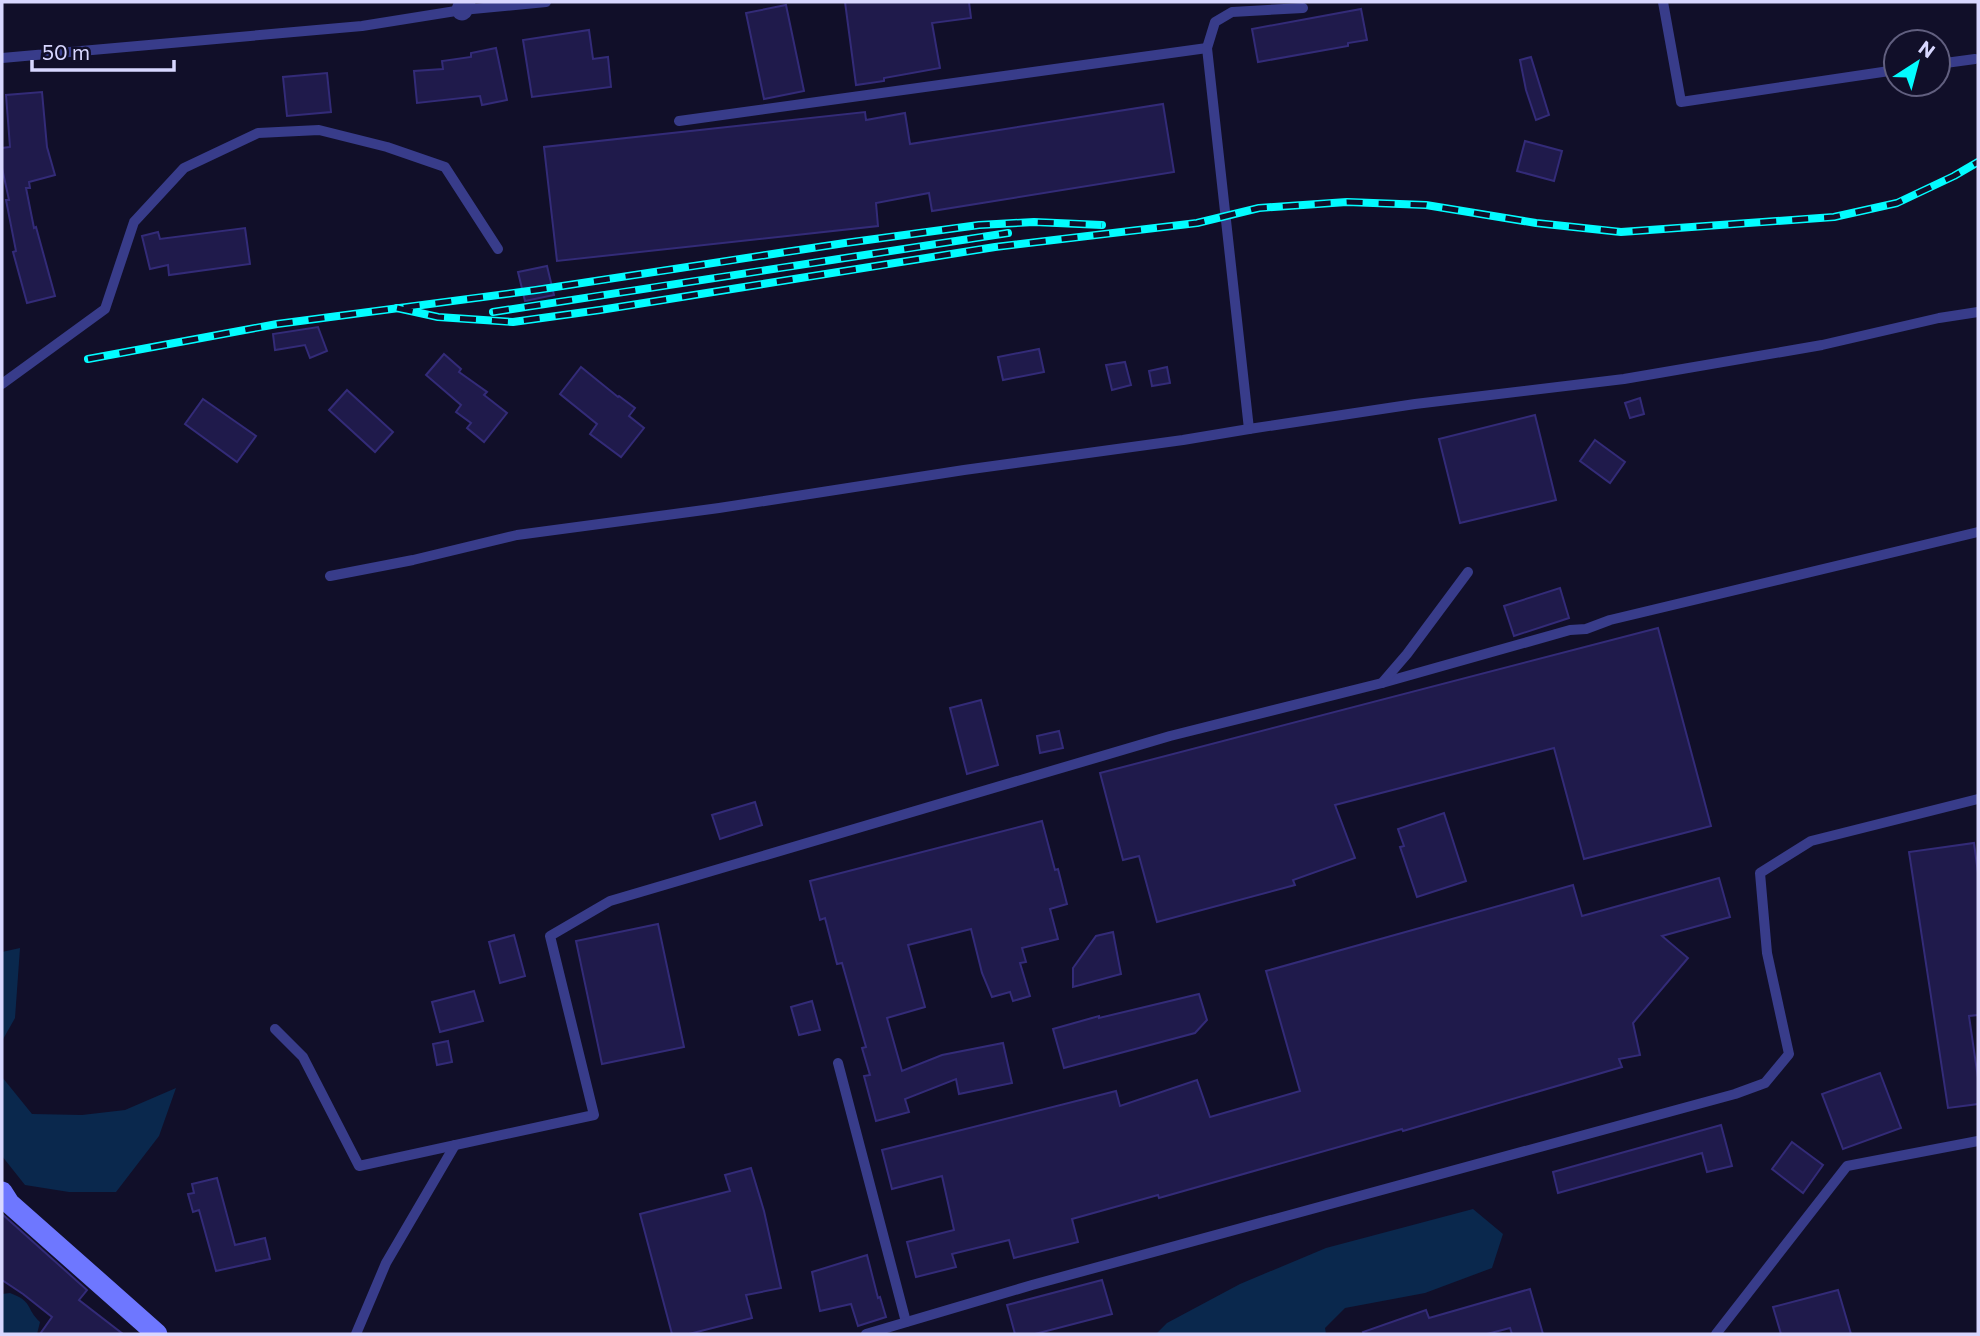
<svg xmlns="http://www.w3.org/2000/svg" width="1980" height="1336" viewBox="0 0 1980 1336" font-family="Commissioner,sans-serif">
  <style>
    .water { fill: #0a284d }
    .building { fill: #1f1a4b; stroke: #332b78; stroke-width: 2 }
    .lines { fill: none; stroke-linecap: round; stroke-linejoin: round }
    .lane { stroke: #383c8a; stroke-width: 10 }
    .street { stroke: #383c8a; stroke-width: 21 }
    .secondary { stroke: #6e77ff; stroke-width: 21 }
    .rail-casing { stroke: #03fcff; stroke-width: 8 }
    .rail { stroke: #110f29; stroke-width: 5; stroke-dasharray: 16; stroke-linecap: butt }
  </style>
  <rect width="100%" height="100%" fill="#110f29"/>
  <g class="water">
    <path d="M20 948 15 1018 2 1041V952Z"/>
    <path d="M2 1077 32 1114 82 1115 125 1110 176 1088 159 1136 116 1192H69L25 1185 2 1156Z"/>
    <path d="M1473 1209 1503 1234 1492 1268 1425 1293 1345 1308 1325 1328 1326 1334H1156L1167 1323 1240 1284 1326 1248Z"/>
    <path d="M10 1293C34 1302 25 1308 40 1322L37 1334H2V1294Z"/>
  </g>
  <g class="building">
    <path d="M845 2H969L971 18 932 23 940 68 884 78V81L856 85Z"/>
    <path d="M786 5 804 91 764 99 746 13Z"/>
    <path d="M1361 9 1367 40 1348 43V46L1258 62 1252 29Z"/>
    <path d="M589 30 593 59 608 57 611 87 532 97 523 40Z"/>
    <path d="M496 48 507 100 482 105 480 96 417 103 414 71 443 69 442 61 471 57V53Z"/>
    <path d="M1531 57 1549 115 1536 120 1526 90 1520 60Z"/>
    <path d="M327 73 331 112 287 116 283 77Z"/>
    <path d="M42 92 47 147 55 175 29 182 30 188H26L34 228 36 227 55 296 27 303 13 252 16 251 6 200H9L2 168V148L10 147 6 95Z"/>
    <path d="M1163 104 1174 172 932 211 929 193 876 203 878 226 557 261 544 147 865 112 866 120 905 113 910 144Z"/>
    <path d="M1525 141 1562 151 1554 181 1517 171Z"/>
    <path d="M245 228 250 264 169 275 168 265 150 269 142 236 158 232 160 239Z"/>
    <path d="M547 266 554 295 525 301 518 272Z"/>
    <path d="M318 327 327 351 310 358 305 345 275 350 273 334Z"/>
    <path d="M1039 349 1044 372 1003 380 998 357Z"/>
    <path d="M444 354 461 369 459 372 487 392 484 395 507 413 484 442 467 428 471 423 456 412 461 405 426 375Z"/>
    <path d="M1125 362 1131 385 1112 390 1106 365Z"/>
    <path d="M581 367 618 397 619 396 635 408 629 416 644 428 621 457 590 434 597 424 560 394Z"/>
    <path d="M1167 367 1170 383 1152 386 1149 371Z"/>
    <path d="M347 390 393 432 375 452 329 410Z"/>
    <path d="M1640 398 1644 414 1630 418 1625 403Z"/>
    <path d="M203 399 256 436 237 462 185 424Z"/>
    <path d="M1535 415 1556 500 1460 523 1439 439Z"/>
    <path d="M1595 440 1625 462 1610 483 1580 461Z"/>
    <path d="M1560 588 1569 618 1514 636 1504 606Z"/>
    <path d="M1658 628 1711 826 1584 859 1554 748 1335 805 1355 858 1293 880 1295 885 1157 922 1139 856 1123 860 1100 773Z"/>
    <path d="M981 700 998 765 967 774 950 708Z"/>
    <path d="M1059 731 1063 748 1040 753 1037 736Z"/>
    <path d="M755 802 762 825 720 839 712 815Z"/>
    <path d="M1444 813 1466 881 1417 897 1400 847 1404 846 1398 829Z"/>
    <path d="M1042 821 1055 870 1058 869 1067 904 1050 909 1058 939 1022 948 1026 962 1020 963 1030 996 1013 1001 1010 992 992 997 982 973 971 929 908 945 925 1007 887 1018 902 1071 942 1055 1003 1043 1012 1083 959 1094 956 1079 905 1099 909 1112 876 1121 864 1076 870 1075 862 1048 866 1047 842 963 837 964 825 918 820 920 810 881Z"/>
    <path d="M1974 843 1978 873V1015L1969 1016 1978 1078V1104L1948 1108 1909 852Z"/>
    <path d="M1719 878 1730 917 1662 936 1688 958 1633 1023 1640 1055 1619 1059 1622 1067 1403 1131 1402 1129 1159 1198 1158 1195 1072 1219 1078 1242 1014 1258 1009 1240 952 1254 956 1267 916 1277 907 1242 954 1230 942 1176 892 1189 882 1150 1116 1091 1120 1106 1197 1080 1210 1117 1300 1091 1266 971 1573 885 1582 916Z"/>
    <path d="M658 924 684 1047 602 1064 576 941Z"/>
    <path d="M1113 932 1121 974 1073 987V968L1096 936Z"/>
    <path d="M514 935 525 976 500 983 489 942Z"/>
    <path d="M474 991 483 1021 440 1032 432 1002Z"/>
    <path d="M1199 994 1207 1020 1195 1033 1064 1068 1053 1029 1099 1016V1018Z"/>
    <path d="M812 1001 820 1030 799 1035 791 1007Z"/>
    <path d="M448 1041 452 1062 437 1065 433 1044Z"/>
    <path d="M1880 1073 1901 1128 1843 1149 1822 1094Z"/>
    <path d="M1721 1125 1732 1166 1707 1172 1702 1153 1558 1193 1553 1172Z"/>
    <path d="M1792 1142 1823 1165 1803 1193 1772 1169Z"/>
    <path d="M751 1168 764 1211 781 1288 746 1295 752 1318 689 1334H672L640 1214 730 1191 725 1175Z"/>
    <path d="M217 1178 235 1245 265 1238 270 1259 216 1271 199 1210 193 1212 188 1194 194 1193 192 1184Z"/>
    <path d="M2 1214 87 1290 79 1300 123 1334H40L52 1317 23 1294 2 1280Z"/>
    <path d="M867 1255 878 1298 880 1297 886 1317 858 1326 851 1304 820 1311 812 1272Z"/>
    <path d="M1102 1280 1112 1314 1035 1334H1015L1007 1305Z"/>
    <path d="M1530 1289 1543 1334H1512L1510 1328 1487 1334H1364L1363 1332 1426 1310 1429 1318Z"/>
    <path d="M1838 1290 1851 1334H1781L1773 1307Z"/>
  </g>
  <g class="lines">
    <g class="lane">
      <path d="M1663 2 1681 102 1896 70"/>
      <path d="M2 58 362 26 462 10 546 2"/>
      <path d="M1938 64 1975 59"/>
      <path d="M679 121 1207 48"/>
      <path d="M2 384 105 309 134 222 184 168 258 133 319 130 387 147 445 167 498 249"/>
      <path d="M1249 429 1207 48 1215 22 1232 12 1303 8"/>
      <path d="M330 576 413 560 517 535 719 508 964 470 1183 440 1249 429 1415 404 1624 379 1822 345 1939 318 1978 312"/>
      <path d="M1382 683 1570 630 1586 629 1610 620 1978 532"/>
      <path d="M275 1029 303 1057 359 1166 594 1115 550 936 610 901 1170 736 1382 683 1407 654 1468 572"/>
      <path d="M838 1063 906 1322"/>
      <path d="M356 1334 386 1263 455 1145"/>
      <path d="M866 1334 1032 1285 1735 1094 1765 1083 1789 1054 1767 953 1760 873 1811 841 1978 799"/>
      <path d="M1716 1334 1847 1166 1978 1141"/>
    </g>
    <path class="street" d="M462 10 465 2"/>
    <path class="secondary" d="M2 1192 9 1203 157 1334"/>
    <defs>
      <g id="rail">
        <path d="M397 308 438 317 513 322 600 310 995 247 1197 223 1259 208 1347 202 1426 205 1536 223 1621 232 1834 217 1897 203 1954 176 1978 162"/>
        <path d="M493 312 1008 233"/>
        <path d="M88 359 277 324 536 290 845 243 979 225 1034 222 1102 225"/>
      </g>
    </defs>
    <use href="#rail" class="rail-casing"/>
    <use href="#rail" class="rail"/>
  </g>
  <rect width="1980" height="1336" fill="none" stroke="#d8d7ff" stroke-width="7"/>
  <g transform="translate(1917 63) rotate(36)"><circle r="33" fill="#110f29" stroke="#615f7f" stroke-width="2"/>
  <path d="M0-5L12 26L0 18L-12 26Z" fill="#03fcff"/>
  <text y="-10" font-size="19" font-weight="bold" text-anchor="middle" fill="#d8d7ff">N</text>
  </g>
  <path d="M32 60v10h142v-10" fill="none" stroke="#d8d7ff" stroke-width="3.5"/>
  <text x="42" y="60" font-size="21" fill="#d8d7ff" stroke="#110f29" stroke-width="5" paint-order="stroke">50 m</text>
</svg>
